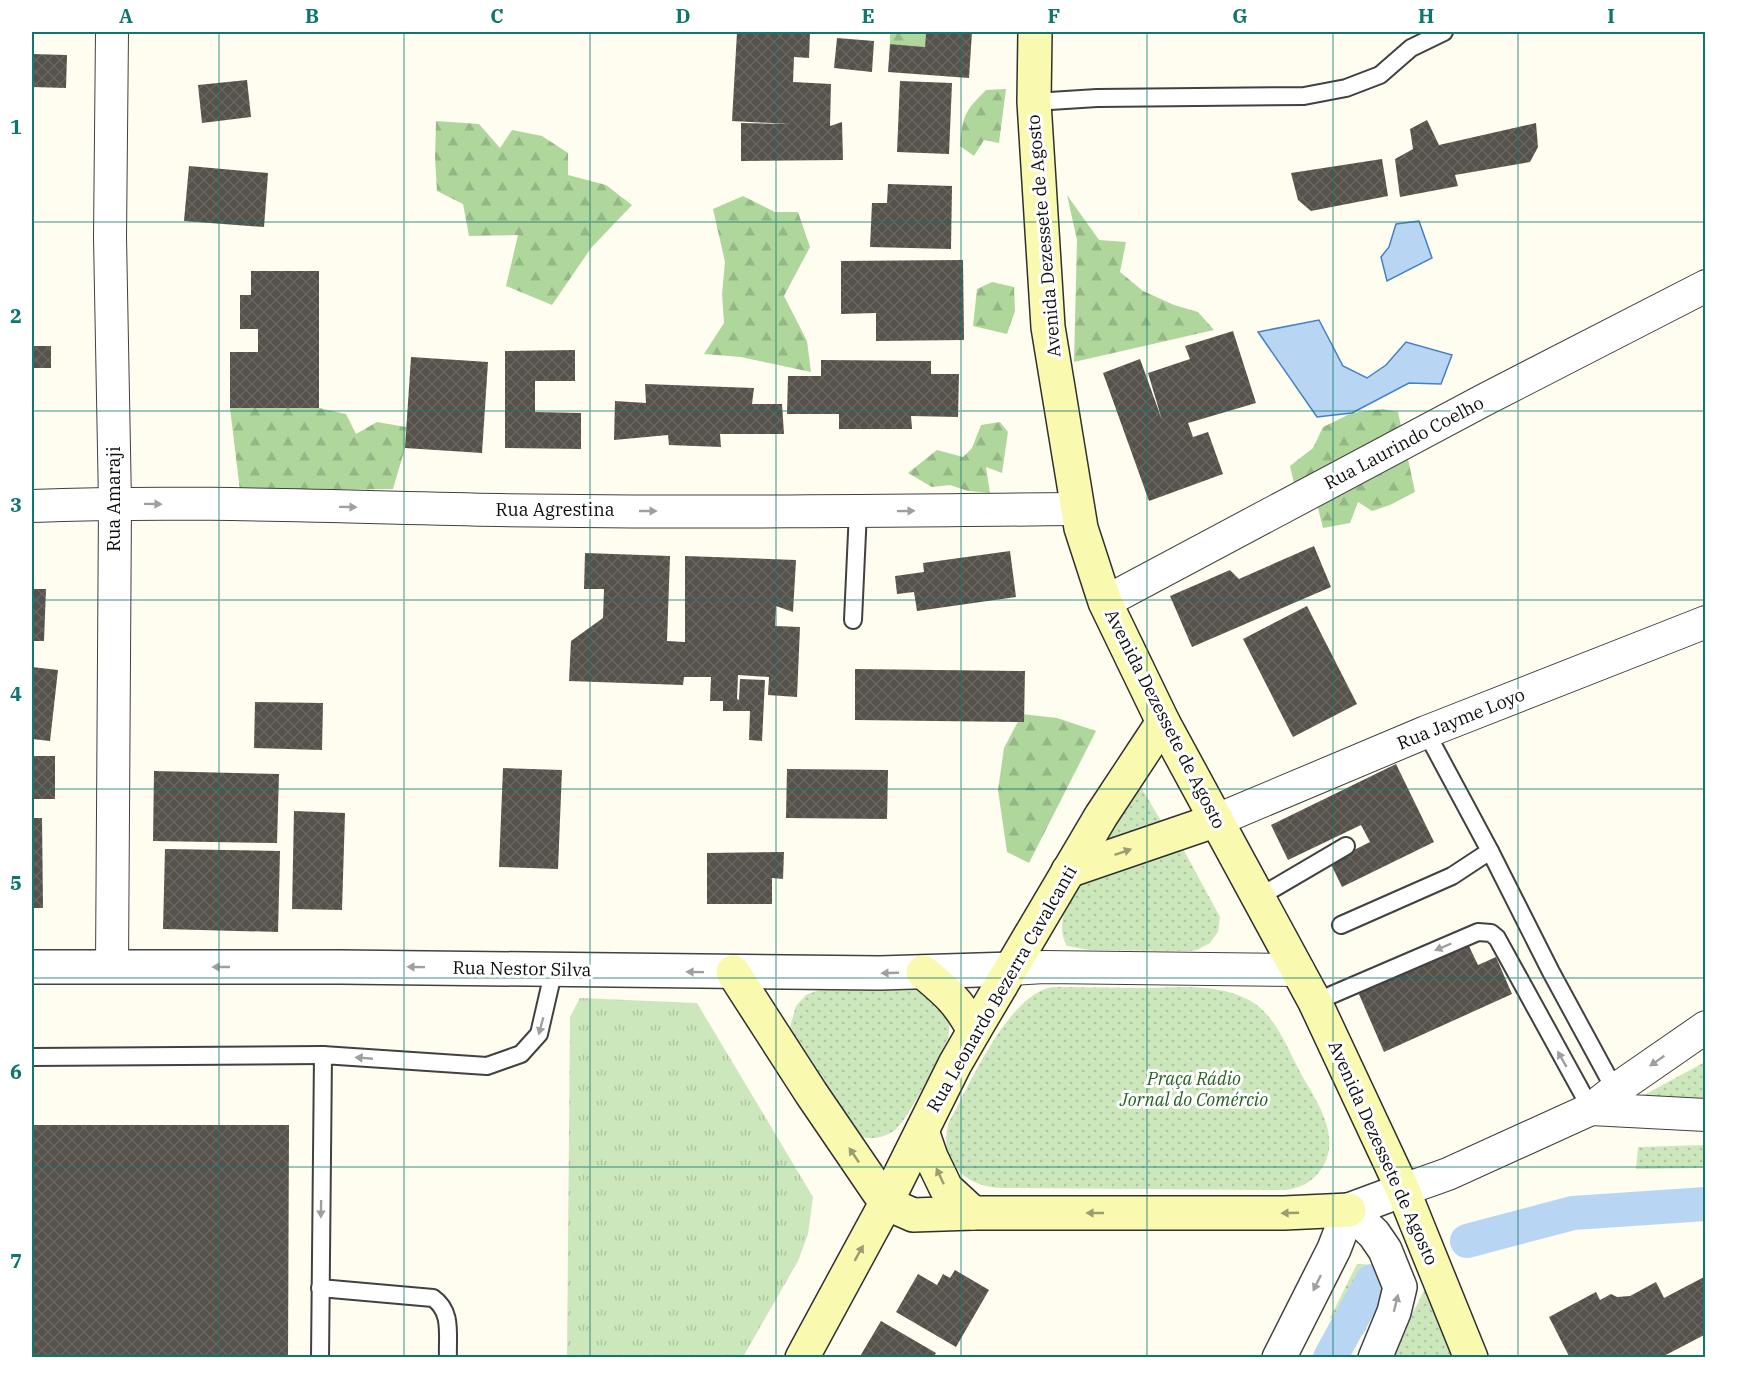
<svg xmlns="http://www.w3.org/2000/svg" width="1737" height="1389" viewBox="0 0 1737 1389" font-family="'IBM Plex Serif',serif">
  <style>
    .grass { fill: url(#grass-tufts) }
    .forest { fill: url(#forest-firs) }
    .park { fill: url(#park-dots) }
    .water { fill: #b8d5f3; stroke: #4381c5; stroke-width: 1.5 }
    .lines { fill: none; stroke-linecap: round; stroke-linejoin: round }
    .canal { stroke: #b8d5f3; stroke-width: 34 }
    .building { fill: url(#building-cross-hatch) }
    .service-casing { stroke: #414141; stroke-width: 20 }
    .minor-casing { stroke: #414141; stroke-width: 34 }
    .tertiary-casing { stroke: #414141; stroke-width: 36 }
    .secondary-casing { stroke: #303030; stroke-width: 36 }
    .service { stroke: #fff; stroke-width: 16 }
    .minor { stroke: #fff; stroke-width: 32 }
    .tertiary { stroke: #fff; stroke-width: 33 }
    .secondary { stroke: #f9fab0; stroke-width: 33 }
    .oneway { fill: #9f9f9f }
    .oneway2 { fill: #9b9c6f }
    .grid { fill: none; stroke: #0f766e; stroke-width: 1.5; stroke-opacity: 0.55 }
    .labels { text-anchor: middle; stroke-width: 6; stroke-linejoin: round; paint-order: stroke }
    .street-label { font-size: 18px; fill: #0e0e0e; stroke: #fff }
    .park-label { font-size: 18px; font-style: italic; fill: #276222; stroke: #fff }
    .neatline { fill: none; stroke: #0f766e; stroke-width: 2 }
    .grid-label { font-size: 20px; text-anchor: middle; font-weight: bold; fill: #0f766e }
  </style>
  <defs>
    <pattern id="grass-tufts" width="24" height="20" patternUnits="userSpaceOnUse" patternTransform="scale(1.5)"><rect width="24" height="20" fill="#cde7bc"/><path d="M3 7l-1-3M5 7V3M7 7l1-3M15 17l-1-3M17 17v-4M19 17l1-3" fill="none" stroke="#afc5a0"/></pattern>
    <pattern id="forest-firs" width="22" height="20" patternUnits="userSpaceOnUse" patternTransform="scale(1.5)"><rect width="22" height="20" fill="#afd79c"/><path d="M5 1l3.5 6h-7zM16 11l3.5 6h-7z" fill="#95b785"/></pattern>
    <pattern id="park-dots" width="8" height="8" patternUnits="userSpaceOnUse" patternTransform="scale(1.5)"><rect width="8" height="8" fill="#cde7bc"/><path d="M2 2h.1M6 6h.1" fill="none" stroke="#afc5a0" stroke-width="1.8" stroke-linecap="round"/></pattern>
    <pattern id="building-cross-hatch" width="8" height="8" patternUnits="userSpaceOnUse" patternTransform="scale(1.5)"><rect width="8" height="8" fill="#56514b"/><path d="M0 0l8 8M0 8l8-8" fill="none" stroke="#696561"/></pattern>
  </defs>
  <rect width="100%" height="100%" fill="#fefdf0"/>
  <path class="grass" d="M580 998 697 1003 813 1197 808 1234 798 1261 743 1357H567L570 1017Z"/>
  <g class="forest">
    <path d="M890 32H926L925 47 890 44Z"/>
    <path d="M1006 89 999 143 984 140 974 156 960 146C963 115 964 112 986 90Z"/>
    <path d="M436 121 479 124 500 148 512 130 542 136 568 153V175L606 185 632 205 591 248 552 305 506 286 518 235 469 236 463 204 437 191 435 158Z"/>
    <path d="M1067 195 1099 240 1126 242 1120 272 1143 291 1174 305 1198 312 1214 330 1074 362 1077 240Z"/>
    <path d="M743 196 775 212H798L810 247 784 296 807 341 811 372 741 357 704 354 724 323 722 294 725 262 713 209Z"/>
    <path d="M992 282 1014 287 1015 311 1007 334 973 326 977 289Z"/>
    <path d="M230 408H319L346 414 356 434 377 422 406 427 405 448 393 489 240 491Z"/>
    <path d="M1383 409 1398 412 1415 492 1390 505 1372 511 1358 502 1350 523 1323 528 1318 508 1300 509 1290 466 1313 448 1323 427 1352 413Z"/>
    <path d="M1000 422 1008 432 1002 473 986 467 990 493 968 491 950 485 932 487 908 473 937 450 963 457 972 448 981 425Z"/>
    <path d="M1022 714 1057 718 1096 731 1029 863 1007 852 998 790 1004 748Z"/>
  </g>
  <g class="park">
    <path d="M1139 784 1166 829 1103 847Z"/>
    <path d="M1181 845 1220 917 1218 932 1210 943 1197 950 1189 951 1089 950 1067 946C1055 925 1068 901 1075 880Z"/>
    <path d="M1052 987C1083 987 1113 988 1144 988 1178 988 1215 983 1247 999 1275 1013 1286 1046 1300 1072 1316 1101 1345 1139 1319 1172 1311 1183 1298 1189 1284 1190L1002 1188C965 1187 937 1161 949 1122 970 1084 1008 995 1052 987Z"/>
    <path d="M916 989C923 990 927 995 932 999 945 1011 952 1020 948 1038 940 1056 909 1118 896 1129 884 1139 870 1140 856 1136L791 1035 790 1027 796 1006 806 995 819 990Z"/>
    <path d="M1705 1062V1100L1633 1101Z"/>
    <path d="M1705 1145V1168L1636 1169 1638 1147Z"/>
    <path d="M1357 1264C1372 1263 1377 1268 1387 1279L1383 1296 1363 1335 1330 1318Z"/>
    <path d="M1426 1287 1451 1357H1390Z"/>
  </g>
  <g class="water">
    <path d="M1419 221 1432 258 1387 281 1381 257 1389 247 1396 224Z"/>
    <path d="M1319 320 1343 366 1367 378 1386 365 1406 342 1452 355 1441 384 1409 383 1352 413 1317 417 1258 332Z"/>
  </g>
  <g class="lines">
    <g class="canal">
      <path d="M1467 1241 1573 1213 1706 1204"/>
      <path d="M1330 1358 1372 1281"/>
    </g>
  </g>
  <g class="building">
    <path d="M737 32H810L809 58 794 57 793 82 831 84 830 126 842 122 843 160 741 161V123L790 124 732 121Z"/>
    <path d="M926 32H972L969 78 888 72 890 44 925 47Z"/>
    <path d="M837 38 874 41 872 72 834 68Z"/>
    <path d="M32 54 67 55 66 88 32 87Z"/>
    <path d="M247 80 251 117 202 123 198 85Z"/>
    <path d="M900 81 952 83 949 154 897 152Z"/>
    <path d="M1427 120 1439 145 1536 123 1538 147 1530 162 1455 175 1458 186 1400 197 1395 159 1413 149 1410 129Z"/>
    <path d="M1382 159 1388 196 1311 211 1298 200 1291 173Z"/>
    <path d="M189 166 268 173 264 227 184 221Z"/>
    <path d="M888 184 952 186 951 249 870 247 872 203H887Z"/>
    <path d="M963 260 964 340 876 341V313L841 314V261Z"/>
    <path d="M251 271H319V408H230V352H258V329H240V295H251Z"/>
    <path d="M1233 331 1256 403 1188 423 1193 437 1208 432 1223 474 1149 501 1103 373 1140 359 1162 420 1148 373 1190 359 1185 346Z"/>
    <rect x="32" y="346" width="19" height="22"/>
    <path d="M575 350V381H535V412L581 413V449L505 448V351Z"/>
    <path d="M411 357 488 362 482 453 405 448Z"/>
    <path d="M821 360 931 361V374H959L958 417 911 416 912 429H839V414H787L788 376H821Z"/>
    <path d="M645 384 754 388 752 404H782L784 434H720L721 447 669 445 668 435 614 440 615 401 646 403Z"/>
    <path d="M1314 546 1331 587 1192 647 1170 596 1230 570 1239 579Z"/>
    <path d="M1010 551 1016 597 917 611 914 592 897 594 895 576 924 572 923 563Z"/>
    <path d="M585 553 670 556 667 641 685 642V556L796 560 793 612 776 606 775 626 800 627 797 697 768 695 769 677 738 675 737 699 739 700 740 679 765 680 762 741 749 740 750 711H723V701H710L711 677H684L683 685 569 681 571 641 603 618 604 589H584Z"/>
    <path d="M32 589H46L44 641H32Z"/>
    <path d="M1307 606 1357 704 1293 737 1243 639Z"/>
    <path d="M32 667 58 670 50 741 32 739Z"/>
    <path d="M855 669 1025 671 1024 722 855 720Z"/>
    <path d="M255 702 323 703 322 750 254 748Z"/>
    <rect x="32" y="756" width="23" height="43"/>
    <path d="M1396 764 1434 842 1342 887 1330 862 1370 842 1361 825 1288 860 1271 825Z"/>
    <path d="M503 768 562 770 558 869 499 867Z"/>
    <path d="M787 769 888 770 887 819 786 818Z"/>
    <path d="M154 771 279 774 277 843 153 841Z"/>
    <path d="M294 811 345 813 342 910 292 909Z"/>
    <path d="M32 818H42L43 908H32Z"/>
    <path d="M165 849 280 851 278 932 163 929Z"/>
    <path d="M784 852 783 879 772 878V904H707V853Z"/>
    <path d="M1467 942 1478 965 1496 957 1512 994 1384 1052 1358 992Z"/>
    <path d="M32 1125H289L288 1358H32Z"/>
    <path d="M955 1270 989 1290 956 1347 896 1312 918 1274 937 1285 943 1274 950 1278Z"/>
    <path d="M1706 1276V1334L1660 1358H1570L1549 1317 1596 1292 1600 1300 1611 1294 1617 1297 1630 1296 1656 1282 1664 1298Z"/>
    <path d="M881 1321 936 1353 933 1358H859Z"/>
  </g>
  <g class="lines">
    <defs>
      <g id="service">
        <path d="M1034 102 1097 98 1304 96 1346 88 1380 75 1411 48 1444 32"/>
        <path d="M853 620 858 511"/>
        <path d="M1490 851 1551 972 1615 1090"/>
        <path d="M1259 897 1346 846"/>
        <path d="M1341 925 1452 876 1490 851 1426 732"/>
        <path d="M1315 1002 1478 932 1491 933 1497 938 1591 1109"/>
        <path d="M32 1057 323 1055"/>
        <path d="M320 1288 433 1298C453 1312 447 1335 448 1358"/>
        <path d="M320 1358 323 1055 487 1066 521 1054 539 1034 554 969"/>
      </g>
      <g id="minor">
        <path d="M32 506C187 500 343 507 499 510 692 513 885 511 1078 509"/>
        <path d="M1105 602 1484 400 1706 286"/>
        <path d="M1217 820 1426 732 1706 622"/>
        <path d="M112 967 115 503 110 237 112 32"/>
        <path d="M1012 969 1044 967 1298 970"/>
        <path d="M1591 1109 1706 1115"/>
        <path d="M1403 1190 1448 1174 1591 1109 1615 1090 1706 1027"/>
      </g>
      <g id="tertiary">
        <path d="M32 967H341L880 973 1012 969"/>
        <path d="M1349 1210 1374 1234 1385 1250 1400 1287 1394 1312 1375 1358"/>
        <path d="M1349 1210 1403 1190"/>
        <path d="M1279 1358 1334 1249 1349 1210"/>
      </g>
      <g id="secondary">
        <path d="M1035 32 1034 102 1048 327 1081 528 1105 602 1163 722 1315 1002 1403 1190 1471 1358"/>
        <path d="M1068 871 1217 820"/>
        <path d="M733 972 811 1093 886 1203 913 1215 973 1213H1284L1349 1210"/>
        <path d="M923 972C947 992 959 1002 974 1031"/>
        <path d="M922 1131 931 1157 946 1188 973 1213"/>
        <path d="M802 1358 886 1203 955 1064 974 1031 1101 816 1163 722"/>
      </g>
    </defs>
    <use href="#service" class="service-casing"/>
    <use href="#minor" class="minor-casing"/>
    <use href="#tertiary" class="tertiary-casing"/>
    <use href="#secondary" class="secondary-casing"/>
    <use href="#service" class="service"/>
    <use href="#minor" class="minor"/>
    <use href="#tertiary" class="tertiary"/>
    <use href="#secondary" class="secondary"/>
  </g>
  <defs><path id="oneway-solid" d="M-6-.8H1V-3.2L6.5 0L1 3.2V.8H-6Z" transform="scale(1.5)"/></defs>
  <g class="oneway">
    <use href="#oneway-solid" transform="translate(153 504) rotate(1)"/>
    <use href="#oneway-solid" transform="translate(348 507) rotate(1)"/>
    <use href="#oneway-solid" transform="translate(648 511)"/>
    <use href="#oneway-solid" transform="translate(906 511) rotate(-1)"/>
    <use href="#oneway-solid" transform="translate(1443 947) rotate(157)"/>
    <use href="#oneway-solid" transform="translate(221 967) rotate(180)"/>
    <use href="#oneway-solid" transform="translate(416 967) rotate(-179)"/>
    <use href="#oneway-solid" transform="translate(695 972) rotate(-179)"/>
    <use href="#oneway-solid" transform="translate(890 973) rotate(178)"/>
    <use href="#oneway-solid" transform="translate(541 1026) rotate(105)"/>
    <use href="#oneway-solid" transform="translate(364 1058) rotate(-175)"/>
    <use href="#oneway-solid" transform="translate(1562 1059) rotate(-120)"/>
    <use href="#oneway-solid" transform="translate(1657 1061) rotate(145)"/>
    <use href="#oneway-solid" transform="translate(321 1209) rotate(91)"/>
    <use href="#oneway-solid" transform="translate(1317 1283) rotate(116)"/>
    <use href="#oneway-solid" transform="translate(1396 1303) rotate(-76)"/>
  </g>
  <g class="oneway2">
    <use href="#oneway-solid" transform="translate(1123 852) rotate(-19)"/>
    <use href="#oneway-solid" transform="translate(854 1155) rotate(-124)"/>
    <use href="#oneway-solid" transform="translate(940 1176) rotate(-115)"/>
    <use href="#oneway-solid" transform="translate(1095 1213) rotate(180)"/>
    <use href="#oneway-solid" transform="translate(1290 1213) rotate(178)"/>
    <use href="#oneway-solid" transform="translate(859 1253) rotate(-61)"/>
  </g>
  <path class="grid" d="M219 32V1358M404 32V1358M590 32V1358M776 32V1358M961 32V1358M1147 32V1358M1333 32V1358M1518 32V1358M32 222H1706M32 411H1706M32 600H1706M32 789H1706M32 978H1706M32 1167H1706"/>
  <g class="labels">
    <g class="street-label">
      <text transform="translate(1044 236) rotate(-95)" y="6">Avenida Dezessete de Agosto</text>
      <text transform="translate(1404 443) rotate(-28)" y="6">Rua Laurindo Coelho</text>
      <text transform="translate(114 499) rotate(-90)" y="6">Rua Amaraji</text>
      <text x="555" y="516">Rua Agrestina</text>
      <text transform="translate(1165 719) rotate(63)" y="6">Avenida Dezessete de Agosto</text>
      <text transform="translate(1461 719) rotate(-22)" y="6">Rua Jayme Loyo</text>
      <text transform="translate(522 969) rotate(1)" y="6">Rua Nestor Silva</text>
      <text transform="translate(1002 989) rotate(-60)" y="6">Rua Leonardo Bezerra Cavalcanti</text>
      <text transform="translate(1383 1153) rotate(66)" y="6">Avenida Dezessete de Agosto</text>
    </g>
    <g class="park-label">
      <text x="1194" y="1085">Praça Rádio<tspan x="1194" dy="21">Jornal do Comércio</tspan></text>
    </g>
  </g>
  <rect width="1737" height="1389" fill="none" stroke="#ffffff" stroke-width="66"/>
  <rect x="33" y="33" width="1671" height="1323" class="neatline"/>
  <g class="grid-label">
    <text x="126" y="23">A</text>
    <text x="312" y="23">B</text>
    <text x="497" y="23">C</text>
    <text x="683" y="23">D</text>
    <text x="868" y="23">E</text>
    <text x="1054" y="23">F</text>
    <text x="1240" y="23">G</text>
    <text x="1426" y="23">H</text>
    <text x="1611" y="23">I</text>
    <text x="16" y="134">1</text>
    <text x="16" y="323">2</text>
    <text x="16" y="512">3</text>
    <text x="16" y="701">4</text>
    <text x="16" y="890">5</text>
    <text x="16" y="1079">6</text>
    <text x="16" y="1268">7</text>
  </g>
</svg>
